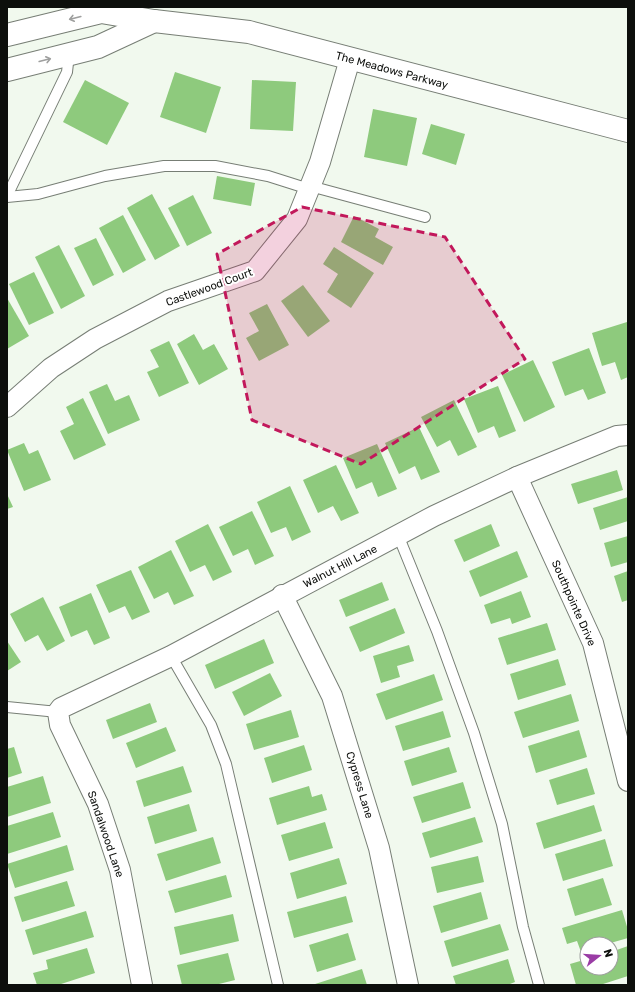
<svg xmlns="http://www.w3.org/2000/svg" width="635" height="992" viewBox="0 0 635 992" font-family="Rubik,sans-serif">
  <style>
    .building { fill: #8eca7d }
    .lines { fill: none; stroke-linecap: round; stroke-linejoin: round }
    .service-casing { stroke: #777e75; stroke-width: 12 }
    .minor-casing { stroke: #777e75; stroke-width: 22 }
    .tertiary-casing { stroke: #777e75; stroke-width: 24 }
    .service { stroke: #fff; stroke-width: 10 }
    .minor { stroke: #fff; stroke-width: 20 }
    .tertiary { stroke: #fff; stroke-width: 22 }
    .oneway { stroke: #9e9f9e }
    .marked { fill: #c2185b; fill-opacity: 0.2; stroke: #c2185b; stroke-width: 3; stroke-dasharray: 8 5; stroke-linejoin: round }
    .labels { text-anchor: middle; stroke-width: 4; stroke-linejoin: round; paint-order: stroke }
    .street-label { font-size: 11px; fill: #0d0f0c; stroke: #fff }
  </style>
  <rect width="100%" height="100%" fill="#f1f9ee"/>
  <g class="building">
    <path d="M175 72 221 87 206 133 160 117Z"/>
    <path d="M85 80 129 103 107 145 63 122Z"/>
    <path d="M252 80 296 82 293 131 250 129Z"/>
    <path d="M373 109 417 118 407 166 364 157Z"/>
    <path d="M431 124 465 134 456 165 422 154Z"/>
    <path d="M217 176 255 183 251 206 213 199Z"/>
    <path d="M152 194 180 246 155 260 127 208Z"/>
    <path d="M193 195 212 233 187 246 168 208Z"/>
    <path d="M123 215 146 260 123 273 99 228Z"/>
    <path d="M354 216 379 229 375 237 393 247 383 265 341 242Z"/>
    <path d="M96 238 114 275 93 286 74 248Z"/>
    <path d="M59 245 85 296 61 309 35 257Z"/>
    <path d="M334 247 374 273 351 308 327 292 338 274 323 264Z"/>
    <path d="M34 272 54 313 29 325 9 284Z"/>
    <path d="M303 285 330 321 308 337 281 301Z"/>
    <path d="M7 298 29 336 7 349Z"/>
    <path d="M267 304 289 345 259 361 246 338 259 331 249 313Z"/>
    <path d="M627 322 628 377 621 380 615 362 602 366 592 333Z"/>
    <path d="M194 334 203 350 214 344 228 369 199 385 177 344Z"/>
    <path d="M169 341 189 383 159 397 147 372 159 367 150 350Z"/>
    <path d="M589 348 606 393 588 400 583 389 565 396 552 362Z"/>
    <path d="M533 360 555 407 524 422 502 375Z"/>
    <path d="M107 384 115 401 129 395 140 420 108 434 89 392Z"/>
    <path d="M498 386 516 431 499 438 494 426 478 433 464 399Z"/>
    <path d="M83 398 106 445 74 460 60 431 74 424 66 407Z"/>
    <path d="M454 400 477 447 458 456 450 440 437 447 421 417Z"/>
    <path d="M419 427 440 472 421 480 415 466 399 474 385 443Z"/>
    <path d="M24 443 29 454 38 450 51 480 24 491 7 450Z"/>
    <path d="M377 444 397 489 378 497 372 482 356 489 343 458Z"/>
    <path d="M336 465 359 513 341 521 333 506 318 513 303 480Z"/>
    <path d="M617 470 623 490 578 504 571 484Z"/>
    <path d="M290 486 311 532 292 541 286 527 271 533 257 502Z"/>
    <path d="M7 494 13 507 7 509Z"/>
    <path d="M628 497V521L600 530 593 508Z"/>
    <path d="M252 511 274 556 255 565 248 549 233 556 219 527Z"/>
    <path d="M208 524 232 572 213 581 205 565 190 572 175 541Z"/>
    <path d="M491 524 500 546 464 562 454 540Z"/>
    <path d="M628 536V562L611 567 604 543Z"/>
    <path d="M171 550 194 596 174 605 168 592 154 599 138 567Z"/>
    <path d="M517 551 528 577 480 597 469 571Z"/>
    <path d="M131 570 150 612 132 620 125 606 109 613 96 585Z"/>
    <path d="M628 571V600L622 602 614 576Z"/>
    <path d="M382 582 389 600 346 617 339 600Z"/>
    <path d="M521 591 531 617 512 624 510 618 491 624 484 605Z"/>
    <path d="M91 593 110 638 94 645 87 630 71 637 59 607Z"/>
    <path d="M43 597 65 641 47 651 38 635 25 642 10 614Z"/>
    <path d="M395 608 405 633 360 652 349 627Z"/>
    <path d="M547 623 556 650 507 665 498 638Z"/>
    <path d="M264 639 274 663 215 689 205 665Z"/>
    <path d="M7 641 21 662 7 671Z"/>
    <path d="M409 645 414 661 397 666 400 677 381 683 373 656Z"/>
    <path d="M558 659 566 685 518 700 510 674Z"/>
    <path d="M270 673 282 696 244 716 232 692Z"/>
    <path d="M434 674 443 700 386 720 376 694Z"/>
    <path d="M571 694 579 721 523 738 514 712Z"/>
    <path d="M150 703 157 722 113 739 106 720Z"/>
    <path d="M291 710 299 737 254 750 246 724Z"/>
    <path d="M443 711 451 737 403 751 395 726Z"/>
    <path d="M166 727 176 751 136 768 126 743Z"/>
    <path d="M579 730 587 757 536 773 528 746Z"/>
    <path d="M304 745 312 770 272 783 264 758Z"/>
    <path d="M14 747 22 773 7 778V749Z"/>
    <path d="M449 747 457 772 412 786 404 761Z"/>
    <path d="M183 766 192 792 144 807 136 781Z"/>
    <path d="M587 768 595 794 557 805 549 780Z"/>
    <path d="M43 776 51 803 7 817V787Z"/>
    <path d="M463 782 471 808 422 823 413 797Z"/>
    <path d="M309 786 312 797 322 794 327 810 277 825 269 798Z"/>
    <path d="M189 804 197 831 155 844 147 817Z"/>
    <path d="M594 805 602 831 544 849 536 823Z"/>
    <path d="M53 812 61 837 7 854V826Z"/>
    <path d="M475 817 483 842 430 858 422 833Z"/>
    <path d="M325 822 333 848 289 861 281 835Z"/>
    <path d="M213 837 221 863 166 881 157 854Z"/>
    <path d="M605 839 613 866 563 881 555 854Z"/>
    <path d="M67 845 74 870 15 888 7 864Z"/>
    <path d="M478 856 484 882 437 893 431 867Z"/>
    <path d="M339 858 347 884 297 899 290 873Z"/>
    <path d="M226 875 232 897 175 913 168 891Z"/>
    <path d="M603 878 612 905 575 916 567 889Z"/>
    <path d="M67 881 75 906 22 922 14 897Z"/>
    <path d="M481 892 488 919 441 933 433 906Z"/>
    <path d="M346 896 353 922 294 938 287 912Z"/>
    <path d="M622 910 628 930V938L607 944H587V950L581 952 577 941 567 944 562 928Z"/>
    <path d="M86 911 94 937 33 955 25 930Z"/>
    <path d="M233 914 239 941 180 955 174 927Z"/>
    <path d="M500 924 509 950 452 967 444 941Z"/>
    <path d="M348 933 356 960 317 972 309 945Z"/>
    <path d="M628 946V976L600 985H576L570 964 587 959V968H611V952Z"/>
    <path d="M87 948 95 973 58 985H37L33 973 48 969 46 960Z"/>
    <path d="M228 953 235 980 215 985H182L177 965Z"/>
    <path d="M508 959 515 982 507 985H456L453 976Z"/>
    <path d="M362 969 367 985H312Z"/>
  </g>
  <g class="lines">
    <defs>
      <g id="service">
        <path d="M310 186 425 217"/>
        <path d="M7 196 67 72 69 54"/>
        <path d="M7 197 38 194 105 176 164 166H215L268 176 309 189"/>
        <path d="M398 535 437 631 474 733 502 824 523 927 539 985"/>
        <path d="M171 656 211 725 226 764 278 985"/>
        <path d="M7 707 58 712"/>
      </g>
      <g id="minor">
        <path d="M7 407 51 368 95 339 168 301 255 271 297 219 320 162 350 59"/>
        <path d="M517 477 593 643 628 781"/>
        <path d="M282 595 332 696 379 848 408 985"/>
        <path d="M142 985 120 870 98 804 60 725 58 712 61 708 171 656 434 516 517 477 617 436 628 435"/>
      </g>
      <g id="tertiary">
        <path d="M7 35 101 12 154 21 249 32 628 131"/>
        <path d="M7 70 98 47 154 21"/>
      </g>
    </defs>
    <use href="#service" class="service-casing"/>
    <use href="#minor" class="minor-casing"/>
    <use href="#tertiary" class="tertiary-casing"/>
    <use href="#service" class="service"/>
    <use href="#minor" class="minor"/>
    <use href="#tertiary" class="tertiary"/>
  </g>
  <defs><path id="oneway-shaft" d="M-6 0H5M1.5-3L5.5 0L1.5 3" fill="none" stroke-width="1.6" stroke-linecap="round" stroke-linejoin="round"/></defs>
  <g class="oneway">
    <use href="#oneway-shaft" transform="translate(75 18) rotate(166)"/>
    <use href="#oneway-shaft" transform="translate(45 60) rotate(-14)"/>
  </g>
  <path class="marked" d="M302 207 445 237 525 359 361 464 252 420 217 254Z"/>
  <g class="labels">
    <g class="street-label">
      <text transform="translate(392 70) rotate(15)" y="4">The Meadows Parkway</text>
      <text transform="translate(209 287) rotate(-20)" y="4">Castlewood Court</text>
      <text transform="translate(340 566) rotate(-27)" y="4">Walnut Hill Lane</text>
      <text transform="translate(574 603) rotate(66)" y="4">Southpointe Drive</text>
      <text transform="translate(360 785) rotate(73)" y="4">Cypress Lane</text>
      <text transform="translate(106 834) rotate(71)" y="4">Sandalwood Lane</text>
    </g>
  </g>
  <rect width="635" height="992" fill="none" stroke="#0d0f0c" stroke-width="16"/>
  <g transform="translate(599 956) rotate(73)"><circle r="19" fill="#ffffff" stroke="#9e9f9e"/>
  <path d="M0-3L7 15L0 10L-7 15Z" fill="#9a3ca5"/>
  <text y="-6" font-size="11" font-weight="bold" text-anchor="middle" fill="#0d0f0c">N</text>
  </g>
</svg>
